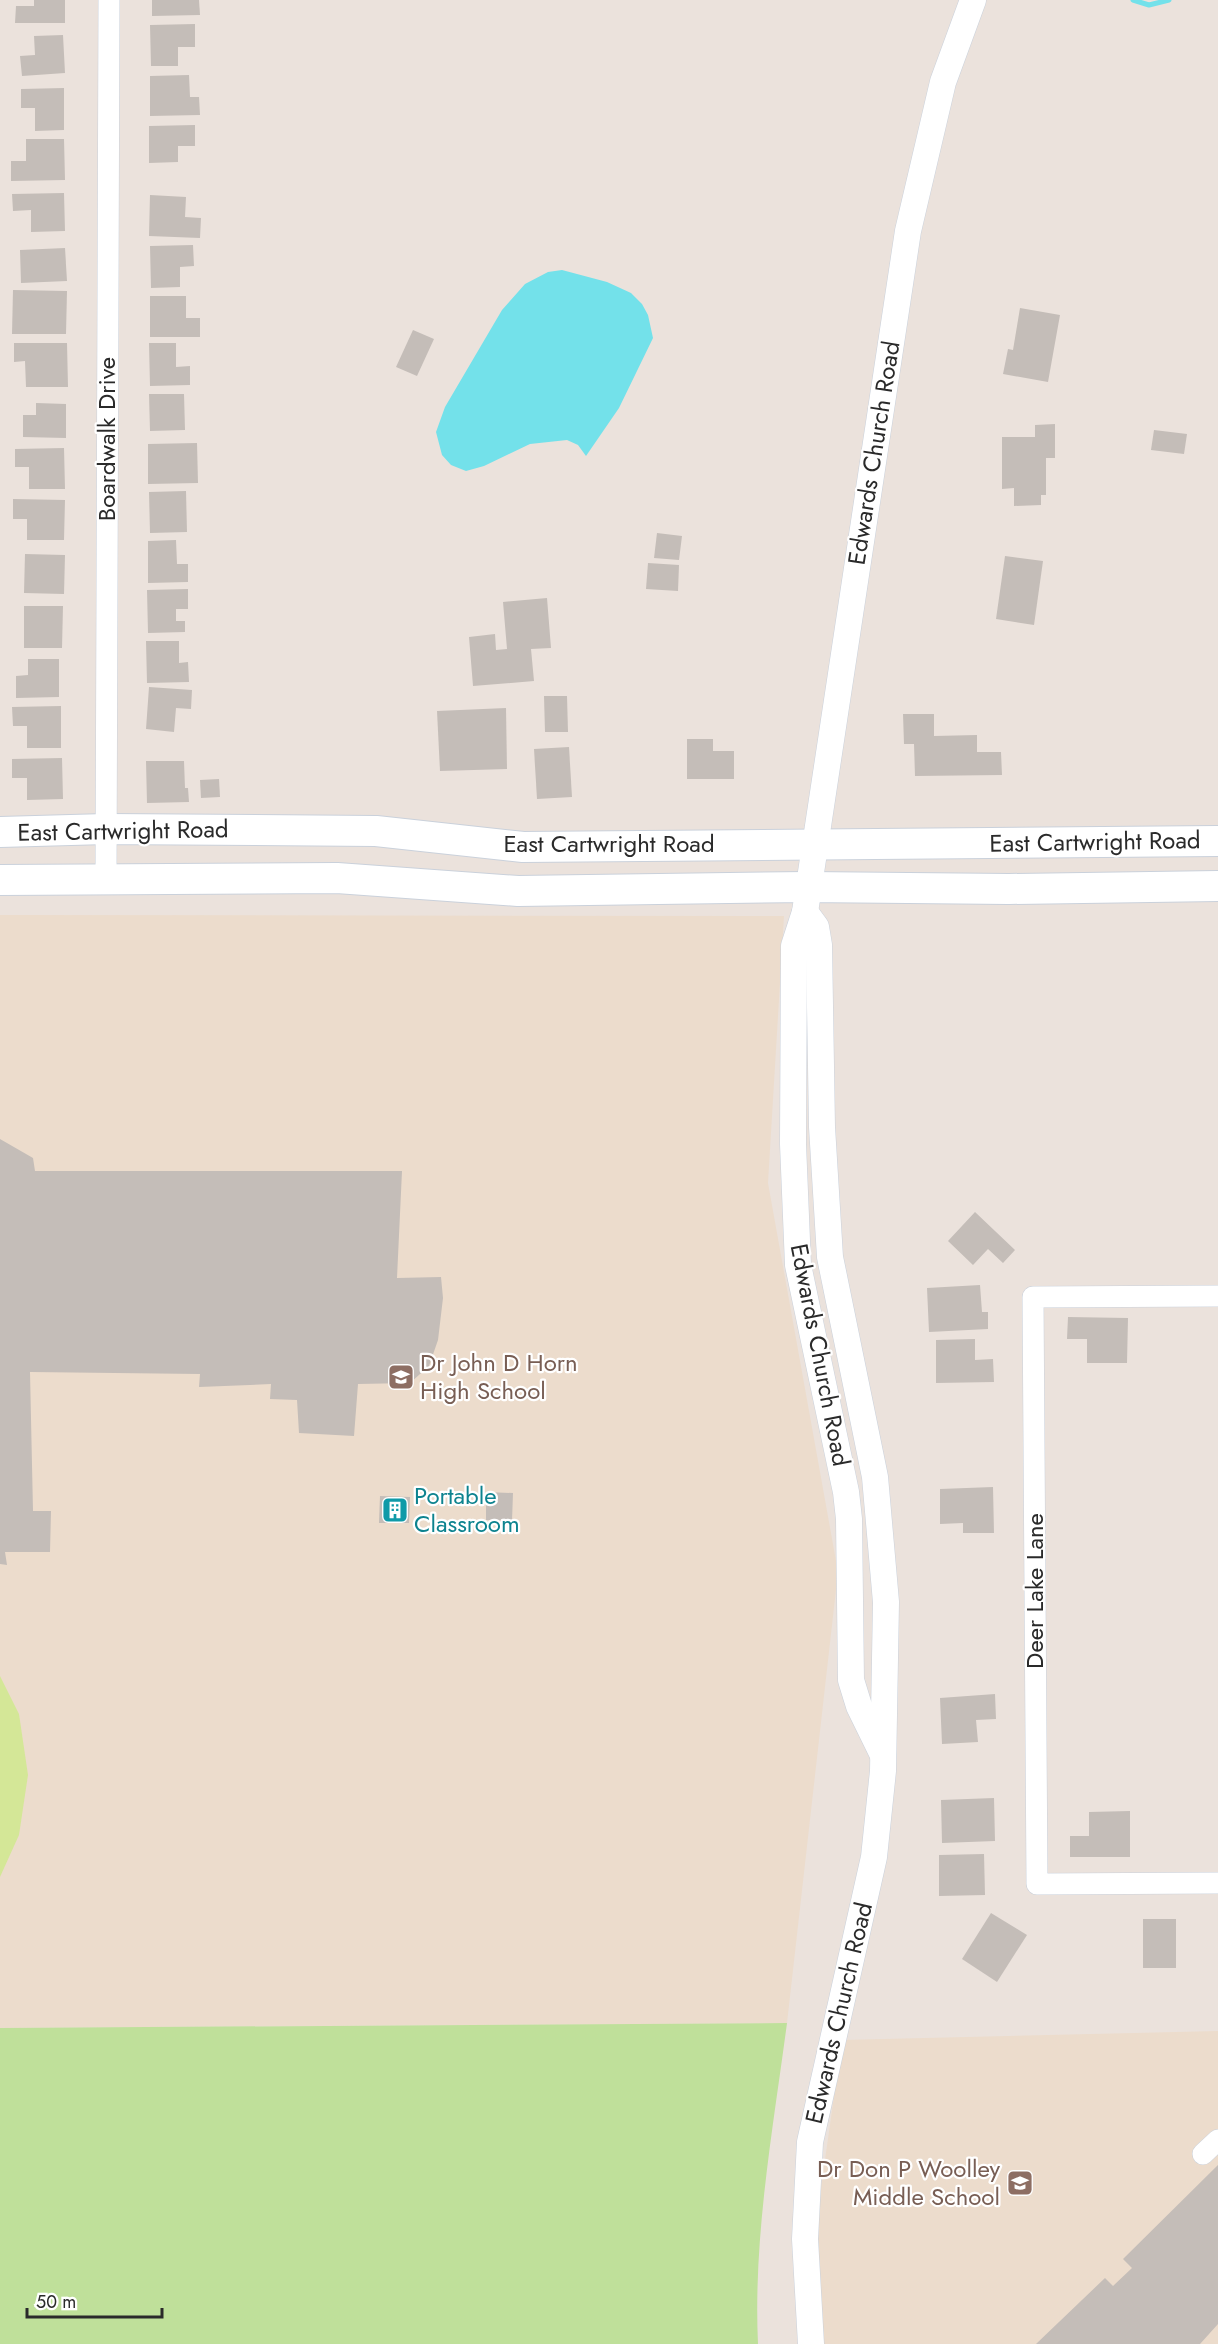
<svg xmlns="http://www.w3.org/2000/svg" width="1218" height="2344" viewBox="0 0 1218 2344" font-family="Jost,sans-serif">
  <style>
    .education { fill: #ecdccc }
    .green { fill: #bfe09a }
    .pitch { fill: #d4e797 }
    .water { fill: #73e1ea }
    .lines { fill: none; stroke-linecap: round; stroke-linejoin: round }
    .stream { stroke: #73e1ea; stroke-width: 5 }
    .building { fill: #c4bdb8 }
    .minor-casing { stroke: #cad1db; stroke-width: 22 }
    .tertiary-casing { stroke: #cad1db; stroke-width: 27 }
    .secondary-casing { stroke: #cad1db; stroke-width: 32 }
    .minor { stroke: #fff; stroke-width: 21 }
    .tertiary { stroke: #fff; stroke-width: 26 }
    .secondary { stroke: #fff; stroke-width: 30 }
    .labels { text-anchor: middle; stroke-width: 4.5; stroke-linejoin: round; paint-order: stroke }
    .street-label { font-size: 24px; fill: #2a2a2a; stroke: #fff }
    .education-label { font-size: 24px; fill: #785e54; stroke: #fff; text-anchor: start }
    .culture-label { font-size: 24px; fill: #0d838f; stroke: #fff; text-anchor: start }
  </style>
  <rect width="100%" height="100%" fill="#ebe2dc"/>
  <g class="education">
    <path d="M0 915 784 916 768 1183 838 1572 787 2023 0 2028Z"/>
    <path d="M1218 2031V2344H823L816 2223 842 2040Z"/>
  </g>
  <path class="green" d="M787 2023C773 2129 753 2237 758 2344H0V2028Z"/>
  <path class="pitch" d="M0 1676 19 1714 28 1775 19 1835 0 1877Z"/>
  <path class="water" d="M562 270 607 282 631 293 642 304 648 315 653 338 619 408 586 456 578 445 567 440 530 444 484 466 466 471 451 465 442 455 436 432 445 407 502 310 525 284 548 272Z"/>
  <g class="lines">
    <path class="stream" d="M1133 0 1149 5 1169 0"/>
  </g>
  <g class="building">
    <path d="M34 0H65V23H15L16 6H34Z"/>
    <path d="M152 0H199L200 15 152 16Z"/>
    <path d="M195 24V47H178V66H151L150 25Z"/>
    <path d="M63 35 65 73 22 76 20 56 35 55 34 36Z"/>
    <path d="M189 75 190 97H199L200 115 150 116V76Z"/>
    <path d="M64 88V130L35 131V108H21V89Z"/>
    <path d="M195 125V146H178V162L149 163V126Z"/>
    <path d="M26 139H64L65 180 11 181V161H26Z"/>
    <path d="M64 193 65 231 31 232V210L13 211 12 194Z"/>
    <path d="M150 195 186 197 185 217 201 218 200 238 149 236Z"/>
    <path d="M193 245 194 266 180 267V287L151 288 150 246Z"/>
    <path d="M65 248 67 281 21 283 20 250Z"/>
    <path d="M13 290 67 291 66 334H12Z"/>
    <path d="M150 296H186V318H200V337H150Z"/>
    <path d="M1020 308 1060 315 1048 382 1003 374 1008 349 1013 350Z"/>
    <path d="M413 330 434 339 417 376 396 367Z"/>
    <path d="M14 343H67L68 387H26L25 361 14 362Z"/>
    <path d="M149 343H176V367L190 366V385L150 386Z"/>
    <path d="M149 394H184L185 430 150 431Z"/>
    <path d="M36 403 66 404V438L23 437V415H36Z"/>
    <path d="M1055 424V458H1046V495H1041V505L1014 506V488L1002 489V437H1035V425Z"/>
    <path d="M1154 430 1187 434 1184 454 1151 450Z"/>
    <path d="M197 443 198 483 148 484V444Z"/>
    <path d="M64 448 65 489H29V467H15V449Z"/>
    <path d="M186 491 187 532 150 533 149 492Z"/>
    <path d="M13 499 65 500 64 540H27V519H13Z"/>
    <path d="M657 533 682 536 679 560 654 558Z"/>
    <path d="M176 540 177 564H188V582L148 583V541Z"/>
    <path d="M25 554 65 555 64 594 24 593Z"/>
    <path d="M1005 556 1043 561 1034 625 996 619Z"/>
    <path d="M648 563 679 565 678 591 646 589Z"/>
    <path d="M188 589V609H176V621H185V632L148 633 147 590Z"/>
    <path d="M547 598 551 648 531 649 534 681 473 686 469 637 495 634 496 650 507 649 503 602Z"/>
    <path d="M24 606H63L62 648H24Z"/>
    <path d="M146 641H179V663L188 662 189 682 147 683Z"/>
    <path d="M28 659H59V697L16 698V676L28 675Z"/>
    <path d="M149 687 192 690 191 709 176 708 174 732 146 729Z"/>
    <path d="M544 696H567L568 732H545Z"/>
    <path d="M61 706V748H27V726H13L12 707Z"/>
    <path d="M506 708 507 769 440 771 437 711Z"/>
    <path d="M903 714H934V736L977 735V752H1001L1002 775 915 776 914 744H904Z"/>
    <path d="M687 739H713V751H734V779H687Z"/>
    <path d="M569 747 572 797 537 799 534 749Z"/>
    <path d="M62 758 63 799 27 800V778H12V759Z"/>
    <path d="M146 761H184L185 788H188L189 802 147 803Z"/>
    <path d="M219 779 220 797 201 798 200 780Z"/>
    <path d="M0 1139 33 1158 35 1171H402L397 1278 441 1277 443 1298 438 1340 429 1366 410 1383 358 1384 354 1436 299 1433 297 1400 270 1399 271 1384 199 1387 200 1374 30 1372 33 1511H51L50 1552H5L7 1565 0 1564Z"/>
    <path d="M975 1212 1015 1250 1003 1263 988 1249 973 1265 948 1241Z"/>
    <path d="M980 1285 982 1312H988V1329L929 1332 927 1288Z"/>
    <path d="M1068 1317 1128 1318 1127 1363H1087V1339H1067Z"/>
    <path d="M975 1339V1360L993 1359 994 1382 936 1383V1340Z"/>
    <path d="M993 1487 994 1533H963V1523L940 1524V1489Z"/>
    <path d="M486 1492 513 1493 512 1521 486 1520Z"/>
    <path d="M380 1496 410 1497 409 1523H379Z"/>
    <path d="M995 1694 996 1719 976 1720 978 1742 942 1744 940 1698Z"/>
    <path d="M994 1798 995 1841 942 1843 941 1800Z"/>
    <path d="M1130 1811V1857H1070V1836H1089V1812Z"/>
    <path d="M984 1854 985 1895 939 1896V1855Z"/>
    <path d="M991 1913 1027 1935 997 1982 962 1959Z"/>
    <rect x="1143" y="1919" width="33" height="49"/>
    <path d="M1218 2165V2324L1200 2344H1036L1105 2278 1113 2286 1132 2268 1123 2259Z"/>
  </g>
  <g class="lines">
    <defs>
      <g id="minor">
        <path d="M106 879 109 0"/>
        <path d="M1218 1296 1033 1297 1037 1884 1218 1883"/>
        <path d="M1203 2154 1218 2140"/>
      </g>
      <g id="tertiary">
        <path d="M805 912 816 927 819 945 822 1127 830 1257 875 1477 886 1602 883 1771 874 1857 810 2142 805 2239 811 2344"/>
        <path d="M883 1755 859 1706 851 1680 849 1519 846 1492 798 1265 793 1144 794 946 805 912 908 231 943 82 973 0"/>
      </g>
      <g id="secondary">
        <path d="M0 832 106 829 376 831 523 847 1218 841"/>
        <path d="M0 880 337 878 518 891 807 887 1009 889 1218 886"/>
      </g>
    </defs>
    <use href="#minor" class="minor-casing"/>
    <use href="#tertiary" class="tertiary-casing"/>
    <use href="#secondary" class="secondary-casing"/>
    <use href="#minor" class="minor"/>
    <use href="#tertiary" class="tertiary"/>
    <use href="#secondary" class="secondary"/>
  </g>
  <defs>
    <symbol id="school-square" viewBox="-11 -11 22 22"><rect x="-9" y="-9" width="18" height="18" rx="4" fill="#8d6e63" stroke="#fff"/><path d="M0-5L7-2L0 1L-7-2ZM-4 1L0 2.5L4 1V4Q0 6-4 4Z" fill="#fff"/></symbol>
    <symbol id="building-square" viewBox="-11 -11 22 22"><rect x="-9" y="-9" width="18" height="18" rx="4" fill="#0f9aa8" stroke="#fff"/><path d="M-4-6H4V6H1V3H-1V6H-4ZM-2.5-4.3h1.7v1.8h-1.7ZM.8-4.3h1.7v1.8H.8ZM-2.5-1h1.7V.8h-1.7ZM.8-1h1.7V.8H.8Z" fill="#fff"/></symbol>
  </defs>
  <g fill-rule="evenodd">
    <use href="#school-square" x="386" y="1362" width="30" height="30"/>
    <use href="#building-square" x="380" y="1495" width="30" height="30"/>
    <use href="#school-square" x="1005" y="2168" width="30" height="30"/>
  </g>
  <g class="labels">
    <g class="street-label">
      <text transform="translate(107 439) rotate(-90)" y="8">Boardwalk Drive</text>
      <text transform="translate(874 453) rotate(-81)" y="8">Edwards Church Road</text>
      <text transform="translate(123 831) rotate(-1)" y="8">East Cartwright Road</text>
      <text transform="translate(1095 842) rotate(-1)" y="8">East Cartwright Road</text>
      <text x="609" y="852">East Cartwright Road</text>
      <text transform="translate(820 1355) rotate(79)" y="8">Edwards Church Road</text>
      <text transform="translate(1035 1591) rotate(-90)" y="8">Deer Lake Lane</text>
      <text transform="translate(839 2013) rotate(-77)" y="8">Edwards Church Road</text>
    </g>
    <g class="education-label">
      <text x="420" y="1371">Dr John D Horn<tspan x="420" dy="28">High School</tspan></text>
      <text x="1000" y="2177" text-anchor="end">Dr Don P Woolley<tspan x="1000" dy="28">Middle School</tspan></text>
    </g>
    <g class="culture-label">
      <text x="414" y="1504">Portable<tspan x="414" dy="28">Classroom</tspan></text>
    </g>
  </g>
  <path d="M27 2308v9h135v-9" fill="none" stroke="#2a2a2a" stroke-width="3"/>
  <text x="36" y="2308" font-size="18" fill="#2a2a2a" stroke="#ffffff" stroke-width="4.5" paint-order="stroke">50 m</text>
</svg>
